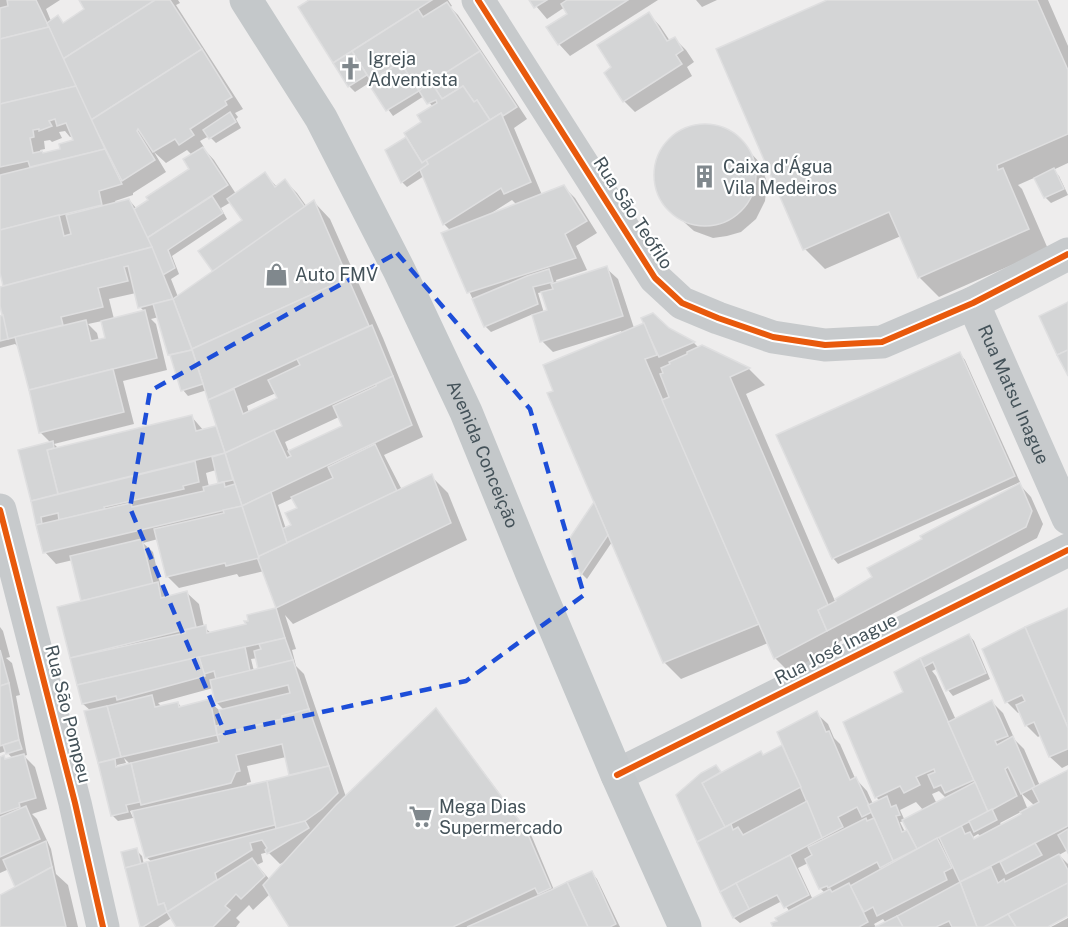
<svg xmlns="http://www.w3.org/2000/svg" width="1068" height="927" viewBox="0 0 1068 927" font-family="'Public Sans',sans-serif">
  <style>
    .shadow { fill: #0003; fill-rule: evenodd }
    .building { fill: #d4d5d6; stroke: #dfdfe0; stroke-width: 1.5; fill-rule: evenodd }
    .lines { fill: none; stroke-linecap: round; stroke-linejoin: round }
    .minor { stroke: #c7cacc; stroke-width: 33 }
    .major { stroke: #c4c8ca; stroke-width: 33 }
    .cycleway-casing { stroke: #fff; stroke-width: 10 }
    .cycleway { stroke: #e8590c; stroke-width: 6 }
    .marked { fill: none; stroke: #1d4ed8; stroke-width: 4.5; stroke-dasharray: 12 8; stroke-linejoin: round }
    .labels { text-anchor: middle; stroke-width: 4.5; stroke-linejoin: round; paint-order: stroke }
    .poi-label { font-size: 18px; fill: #445259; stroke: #fff; text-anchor: start }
    .street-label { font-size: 18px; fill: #445259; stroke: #fff }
  </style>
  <rect width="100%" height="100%" fill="#eeeded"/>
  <g class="shadow">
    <path d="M0 0H60L46 9 51 21 58 17 64 24 87 9 80 0H178L180 3 176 5 243 109 235 113 238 117 236 119 241 128 216 143 209 136 200 141 204 147 203 148 214 160 236 194 265 174 277 187 285 181 297 193 307 207 314 202 330 219 383 338 423 437 384 455 402 490 431 476 448 493 467 540 293 624 285 615 296 649 292 650 296 666 304 674 346 797 441 715 532 837 554 890 592 873 597 879 620 927H290L270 894 253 910 249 905 236 918 240 922 236 927H179L173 917 158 927H141L136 850 142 856 144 865 152 862 146 857 134 810 130 811 133 818 118 821 112 815 86 712 91 711 83 704 59 608 83 602 73 560 56 564 45 552 19 451 51 443 41 433 20 348 15 344 0 348V317L4 316 0 301V288L5 287 0 267ZM65 131 70 137 73 136 75 141 62 150 44 155 41 153 40 150 45 149 44 141 50 140 52 142 62 138 59 132ZM187 150 192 155V170L137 209 129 200 116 203 115 201 133 195V193L166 172 154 152 166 163ZM231 202 244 221 215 272 178 297 171 279 179 274 172 256 227 219 221 208ZM136 293 140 307 145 312 114 319 109 299ZM159 317 183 390 188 396 207 390 218 427 204 431 191 416 59 449 54 444 134 424 123 381 167 370 156 324 151 319ZM102 321 107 339 99 341 97 333 88 324ZM276 393 279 399 249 413 247 406ZM339 417 344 427 289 452 285 442ZM216 470 221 484 209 487 206 473ZM293 498 299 508 293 526 286 529 278 505ZM158 539 167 576 179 588 237 574 239 577 264 571 277 609 249 616 248 625 212 634 204 627 199 604 187 593 170 597 161 588 153 552 143 543ZM257 658 261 670 254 671 251 659ZM213 688 217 703 224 710 220 711 209 701 182 708 178 703 162 707 158 703ZM286 757 291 777 246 787 247 783 251 782 247 766ZM124 758 131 765 118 768 117 765 126 763ZM268 852 280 864 286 861 270 880 257 865 263 862 261 854Z"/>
    <path d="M307 0H448L452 6 450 7 458 15 527 119 514 128 542 195 564 187 575 198 597 233 576 246 587 270 556 280 557 284 606 268 618 279 634 328 669 330 694 343 699 348 702 346 749 369 765 385 746 394 835 601 874 578 924 539 1020 485 1031 497 1043 524 1037 538 839 642 842 648 791 674 775 658 768 643 681 679 664 662 612 542 587 579 582 574 569 542 595 502 555 392 622 333 621 331 553 352 542 341 533 314 491 332 485 326 443 234 451 231 444 224 424 176 407 187 402 182 387 151 408 137 423 122 433 107 424 96 393 116 369 83 355 92 349 86 300 8 309 2ZM512 200 517 205 491 215 490 214ZM542 292 549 311 544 313 538 293Z"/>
    <path d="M531 0H658L570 56 559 44 569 14 565 7 547 19Z"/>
    <path d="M696 0H717L702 7Z"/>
    <path d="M831 0H1048L1068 46V163L1053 170 1059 176 1068 195 1051 203 1045 197 1036 177 1018 185 1022 189 1048 249 939 297 919 277 901 236 825 269 805 249Z"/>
    <path d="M649 14 660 26 670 41 674 38 686 50 694 62 687 67 692 76 635 112 624 101 614 68Z"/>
    <path d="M697 127 721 129 735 136 760 163 767 182 765 201 756 219 741 232 727 236 713 238 694 231 666 206 657 189 656 169 661 151 674 136Z"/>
    <path d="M960 354 965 360 1020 482 838 564 833 558Z"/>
    <path d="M1068 609V765L1062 768 1050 757 1041 735 1038 737 1026 725 1021 712 1018 713 1007 702Z"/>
    <path d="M0 627 3 631 10 657 6 658 12 663 20 695 16 696 27 755 24 756 35 767 47 809 32 814 37 819 51 849 56 874 68 885 78 927H0V897L18 887 9 869 0 873V758L4 757 7 760 13 759 6 751 0 753Z"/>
    <path d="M969 635 974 641 990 679 953 696 948 690 938 668 932 671 936 676 956 720 992 702 1003 713 1015 740 1024 749 1040 786 1068 771V850L1059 855 1068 864V915L1045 927H878L886 923 883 919 874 924 876 927H775L790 912 782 901 740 923 734 918 721 891 678 795 716 766 722 773 761 753 764 756 784 745 816 713 828 724 834 738 840 744 855 778 867 791 873 804 880 801 876 797 905 693 896 672ZM939 791 947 799 937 804 932 794ZM1021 793 1035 806 1028 810ZM916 802 924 811 905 821 900 810ZM1021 812 1024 815 1002 826 1000 823ZM904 821 911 836 907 832H905L900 822ZM978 834 982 837 976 840 973 837ZM808 863 820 888 825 893 813 900 798 868Z"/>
    <path d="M1068 918V927H1051Z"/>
  </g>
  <g class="building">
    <path d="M7 0H36L49 27 0 39V8L8 6Z"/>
    <path d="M79 0H155L63 59 47 23 58 15 63 23 84 9Z"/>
    <path d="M155 0H170L202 49 91 120 63 59Z"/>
    <path d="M309 0H432L333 63 298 7Z"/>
    <path d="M529 0H547L534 8Z"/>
    <path d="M567 0H628L558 45 546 27 567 14 561 4Z"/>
    <path d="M827 0H1037L1068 70V134L997 165 998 170 1003 168 1029 229 918 278 889 212 803 250 716 49Z"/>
    <path d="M447 2 480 51 419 91 400 62 371 81 352 51 418 9 423 17Z"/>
    <path d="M649 12 667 41 675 37 683 50 676 55 682 64 623 102 604 73 611 67 597 45Z"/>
    <path d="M49 27 76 86 0 104V39Z"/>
    <path d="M202 49 232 97 225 101 227 105 190 129 194 135 179 145 175 139 153 152 138 129 137 131 155 160 122 181 91 120Z"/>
    <path d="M352 51 367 75 348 87 333 63Z"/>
    <path d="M480 51 517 107 503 116 501 113 490 120 477 100 474 102 463 86 442 99 431 82Z"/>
    <path d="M400 62 419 91 386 111 368 83Z"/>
    <path d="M431 82 442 99 463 86 474 102 477 100 490 120 422 163 404 133 421 122 417 115 437 103 436 100 427 104 419 91Z"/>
    <path d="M76 86 105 149 30 167 28 161 0 167V104ZM55 119 57 126 66 123 73 140 59 144 60 149 43 153 42 151 33 153 30 138 34 137 33 130 39 129V131L52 126 49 121Z"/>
    <path d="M230 112 236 122 209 139 203 130Z"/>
    <path d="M501 113 531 182 504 194 501 188 443 225 420 170 428 164 426 160Z"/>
    <circle cx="705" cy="175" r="51"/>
    <path d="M406 137 422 163 426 160 428 164 401 183 385 150Z"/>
    <path d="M203 147 228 185 147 238 134 209 148 200 146 197 189 169 183 159Z"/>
    <path d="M105 149 122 184 99 191 102 205 0 230V175Z"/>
    <path d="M1054 168 1064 189 1044 198 1034 178Z"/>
    <path d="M265 172 275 187 285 179 305 207 213 272 198 251 242 220 227 199Z"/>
    <path d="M564 185 587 221 565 234 576 258 467 293 441 233Z"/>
    <path d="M212 196 223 213 168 250 175 268 163 275 147 238Z"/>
    <path d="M129 199 152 247 3 286 0 273V230L59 215 64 236 71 234 66 215Z"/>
    <path d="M314 200 348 278 192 349 173 299Z"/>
    <path d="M152 247 173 299 138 308 128 266 124 267 128 281 98 288 103 307 61 317 63 325 8 339 0 306V287Z"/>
    <path d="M607 266 623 316 540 342 532 315 547 310 541 292 553 289 551 284Z"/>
    <path d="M549 269 553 282 533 287 538 304 484 327 472 299 527 276Z"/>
    <path d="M348 278 369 326 208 400 192 349Z"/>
    <path d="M173 299 192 350 168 355 153 304Z"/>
    <path d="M1068 302V350L1057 355 1039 316Z"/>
    <path d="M145 310 157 358 29 390 15 337 86 320 91 341 105 338 101 321Z"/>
    <path d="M653 313 669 328 695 342 659 357 641 318Z"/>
    <path d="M3 315 8 339 0 341V316Z"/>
    <path d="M644 323 657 355 645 359 759 624 663 663 547 393 553 391 543 365Z"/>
    <path d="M372 325 393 376 225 453 208 400 234 389 243 414 277 398 268 380 300 365 297 359Z"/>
    <path d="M702 345 750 368 730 377 828 605 818 610 827 631 774 659 662 400 669 397 660 374 663 373 661 368 670 364 669 362 687 354V352Z"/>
    <path d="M192 350 203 384 181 391 170 355Z"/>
    <path d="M1068 350V376L1057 355Z"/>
    <path d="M960 352 1015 476 832 559 776 435Z"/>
    <path d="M113 369 124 412 39 433 29 390Z"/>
    <path d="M393 376 412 425 242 506 225 453 274 430 287 458 291 456 288 451 342 426 333 406 376 386V384Z"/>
    <path d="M192 415 196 431 216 426 225 453 58 494 47 450Z"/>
    <path d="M53 441 54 448 47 450 58 494 31 501 18 450Z"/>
    <path d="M375 444 397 491 287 543 282 529 291 525 285 513 297 508 291 497 333 478 328 467Z"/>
    <path d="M225 453 233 480 218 483 212 457Z"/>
    <path d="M195 461 199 482 183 486 184 489 104 507 105 509 59 520 58 513 41 517 42 524 36 525 31 501Z"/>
    <path d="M432 474 451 523 276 608 257 557Z"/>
    <path d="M224 482 225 487 235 484 242 506 43 553 36 525 131 503 132 507 204 491 203 487Z"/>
    <path d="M1020 483 1032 511 1026 527 827 631 818 610 836 601 835 599 872 577 867 568 922 539 920 536Z"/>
    <path d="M271 492 287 543 257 557 242 506Z"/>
    <path d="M594 502 608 535 581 575 567 542Z"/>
    <path d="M242 506 259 558 226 566 225 563 166 577 154 529 224 513 223 510Z"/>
    <path d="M142 539 153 584 81 601 70 556Z"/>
    <path d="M158 582 161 598 187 591 196 627 70 658 57 607Z"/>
    <path d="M276 608 285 638 77 685 70 658 185 633V630L206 625 207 633 246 624 244 621H248L247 615Z"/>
    <path d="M1068 608V728L1025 627Z"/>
    <path d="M1025 627 1068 728V749L1049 757 1034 722 1025 726 1016 705 1025 701 1022 695 1005 703 982 649Z"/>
    <path d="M969 634 986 673 946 691 933 662 924 667 920 658Z"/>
    <path d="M285 638 293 660 258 669 254 651 261 649 259 644Z"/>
    <path d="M245 647 250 671 216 679 214 671 204 674 199 657Z"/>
    <path d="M0 650 9 683 0 686Z"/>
    <path d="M199 657 205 676 117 700 116 696 82 704 77 685Z"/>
    <path d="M920 658 974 780 945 793 941 785 934 788 928 775 935 772 934 769 916 777 920 785 904 793 900 786 875 798 843 722 903 692 894 672Z"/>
    <path d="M293 660 309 709 282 716V719L217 735 216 726 223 724 219 710 290 693 288 685 215 703 210 680Z"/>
    <path d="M9 683 19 740 0 746V686Z"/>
    <path d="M152 695 155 707 178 702 179 707 210 699 217 735 121 757 107 706Z"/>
    <path d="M992 700 1008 736 995 741 997 745 1013 736 1035 787 1021 794 1008 767 1005 769 1017 796 988 812 948 722Z"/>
    <path d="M107 706 121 757 98 763 84 711Z"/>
    <path d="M436 708 526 830 551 888 538 894 535 888 453 927H289L263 885 336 805Z"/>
    <path d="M309 709 329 766 289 775 282 744 236 755 240 771 236 772 231 783 141 805 131 763 219 742 217 735 282 719V716Z"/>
    <path d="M817 711 826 732 829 731 850 780 856 777 872 812 862 817 857 807 838 817 843 827 822 838 777 732Z"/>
    <path d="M19 740 22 749 6 754 3 745Z"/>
    <path d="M782 745 801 787 725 827 702 783 761 751 763 755Z"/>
    <path d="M24 754 36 798 19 803 20 807 0 814V757L4 755 5 759Z"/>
    <path d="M115 759 116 767 131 763 140 802 126 805 128 812 111 816 98 763Z"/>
    <path d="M716 765 721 772 702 783 725 827 697 842 676 795 701 773Z"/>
    <path d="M329 766 338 793 322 809 305 821 276 829 267 781Z"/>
    <path d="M1068 770V826L960 882 939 837 961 825 965 834 970 832 974 839 1021 814 1020 812 1039 802 1032 788Z"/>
    <path d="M267 781 275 825 145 858 132 811Z"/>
    <path d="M975 782 988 812 917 849 902 820Z"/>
    <path d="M887 796 891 807 896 805 900 815 896 816 902 832 907 830 917 849 893 861 868 805Z"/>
    <path d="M807 801 822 838 720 892 697 842 731 824 733 830 738 827 743 835Z"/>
    <path d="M26 806 40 839 0 857V817Z"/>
    <path d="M992 809 997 820 974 832 969 821Z"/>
    <path d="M866 818 867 821 874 818 893 861 880 868 877 862 828 888 827 886 819 889 805 859 812 855 808 847Z"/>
    <path d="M305 821 309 828 267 854 265 850 267 848 262 840 250 843 252 850 215 873 217 880 167 912 164 903 158 905 147 862Z"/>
    <path d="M1068 829V853L1058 835Z"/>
    <path d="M937 838 952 868 944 872 947 880 877 916 873 907 864 912 850 886Z"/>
    <path d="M46 841 52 867 15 887 3 860Z"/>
    <path d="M1035 843 1042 855 1006 874 1000 862Z"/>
    <path d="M137 848 141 864 125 868 121 852Z"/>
    <path d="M1059 854 1068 870V883L984 927H977L960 882 991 867 998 883 1004 879 1005 882Z"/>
    <path d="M790 855 809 895 784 908 777 895 749 909 736 883Z"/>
    <path d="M252 858 265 876 241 899 236 894 225 906 230 910 213 927H176L167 912Z"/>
    <path d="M147 862 158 905 164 903 167 912 143 927H140L125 868Z"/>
    <path d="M52 867 66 927H0V895Z"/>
    <path d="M592 871 616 924 610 927H588L567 882Z"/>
    <path d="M567 882 588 927H467L551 890Z"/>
    <path d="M960 882 977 927H952L949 921 936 927H903L897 916Z"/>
    <path d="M736 883 749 909 733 918 720 892Z"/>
    <path d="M849 883 868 922 859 927H773L771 923 777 921 775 918 830 889 832 892Z"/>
    <path d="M1068 883V916L1048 927H1016L1008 914Z"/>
    <path d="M1008 914 1016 927H984Z"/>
    <path d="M897 916 903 927H875Z"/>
  </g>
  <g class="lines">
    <g class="minor">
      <path d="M478 0 655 278 682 303 718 318 773 337 825 345 882 342 973 303 1068 254"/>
      <path id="s1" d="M973 303 1068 518"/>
      <path d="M0 510 75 803 103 927"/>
      <path d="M617 775 1068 550"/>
    </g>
    <path class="major" id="s2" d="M246 0 321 118 399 270 466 412 532 574 617 775 685 927"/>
    <defs>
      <g id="cycleway">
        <path d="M478 0 655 278 682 303 718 318 773 337 825 345 882 342 973 303 1068 254"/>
        <path d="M0 510 75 803 103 927"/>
        <path d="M617 775 1068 550"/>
      </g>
    </defs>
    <use href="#cycleway" class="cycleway-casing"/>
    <use href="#cycleway" class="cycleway"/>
  </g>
  <path class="marked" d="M397 253 530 409 584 595 466 681 225 733 130 508 150 391Z"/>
  <defs>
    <symbol id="church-bare" viewBox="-9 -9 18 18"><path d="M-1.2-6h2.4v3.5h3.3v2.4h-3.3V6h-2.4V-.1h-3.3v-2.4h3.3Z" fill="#80888d" stroke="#fff" stroke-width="2.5" paint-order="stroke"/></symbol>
    <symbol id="building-bare" viewBox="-9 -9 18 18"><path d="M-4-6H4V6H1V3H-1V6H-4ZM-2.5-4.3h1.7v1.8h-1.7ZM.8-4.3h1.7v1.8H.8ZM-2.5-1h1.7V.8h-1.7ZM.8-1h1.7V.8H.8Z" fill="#80888d" stroke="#fff" stroke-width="2.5" paint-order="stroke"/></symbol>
    <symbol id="shop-bare" viewBox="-9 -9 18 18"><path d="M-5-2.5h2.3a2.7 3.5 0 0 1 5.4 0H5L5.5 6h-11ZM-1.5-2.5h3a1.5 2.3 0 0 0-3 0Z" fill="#80888d" stroke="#fff" stroke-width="2.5" paint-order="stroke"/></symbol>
    <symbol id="supermarket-bare" viewBox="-9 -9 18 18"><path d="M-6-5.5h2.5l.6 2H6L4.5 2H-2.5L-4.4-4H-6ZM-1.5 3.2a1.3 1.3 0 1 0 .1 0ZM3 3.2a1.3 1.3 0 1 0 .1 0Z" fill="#80888d" stroke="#fff" stroke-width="2.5" paint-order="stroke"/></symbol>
  </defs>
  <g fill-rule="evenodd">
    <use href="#church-bare" x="334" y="52" width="33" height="33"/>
    <use href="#building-bare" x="688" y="160" width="33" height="33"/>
    <use href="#shop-bare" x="260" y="258" width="33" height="33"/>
    <use href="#supermarket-bare" x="404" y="800" width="33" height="33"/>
  </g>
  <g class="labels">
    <g class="poi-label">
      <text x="368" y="65">Igreja<tspan x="368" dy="21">Adventista</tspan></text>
      <text x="723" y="173">Caixa d'Água<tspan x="723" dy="21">Vila Medeiros</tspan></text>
      <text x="295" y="281">Auto FMV</text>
      <text x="439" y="813">Mega Dias<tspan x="439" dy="21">Supermercado</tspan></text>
    </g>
    <g class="street-label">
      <text transform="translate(633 213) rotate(57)" y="6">Rua São Teófilo</text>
      <text dy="6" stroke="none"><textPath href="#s1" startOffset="100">Rua Matsu Inague</textPath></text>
      <text dy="6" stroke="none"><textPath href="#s2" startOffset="513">Avenida Conceição</textPath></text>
      <text transform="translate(836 649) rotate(-27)" y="6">Rua José Inague</text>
      <text transform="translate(68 714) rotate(76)" y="6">Rua São Pompeu</text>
    </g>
  </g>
</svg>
